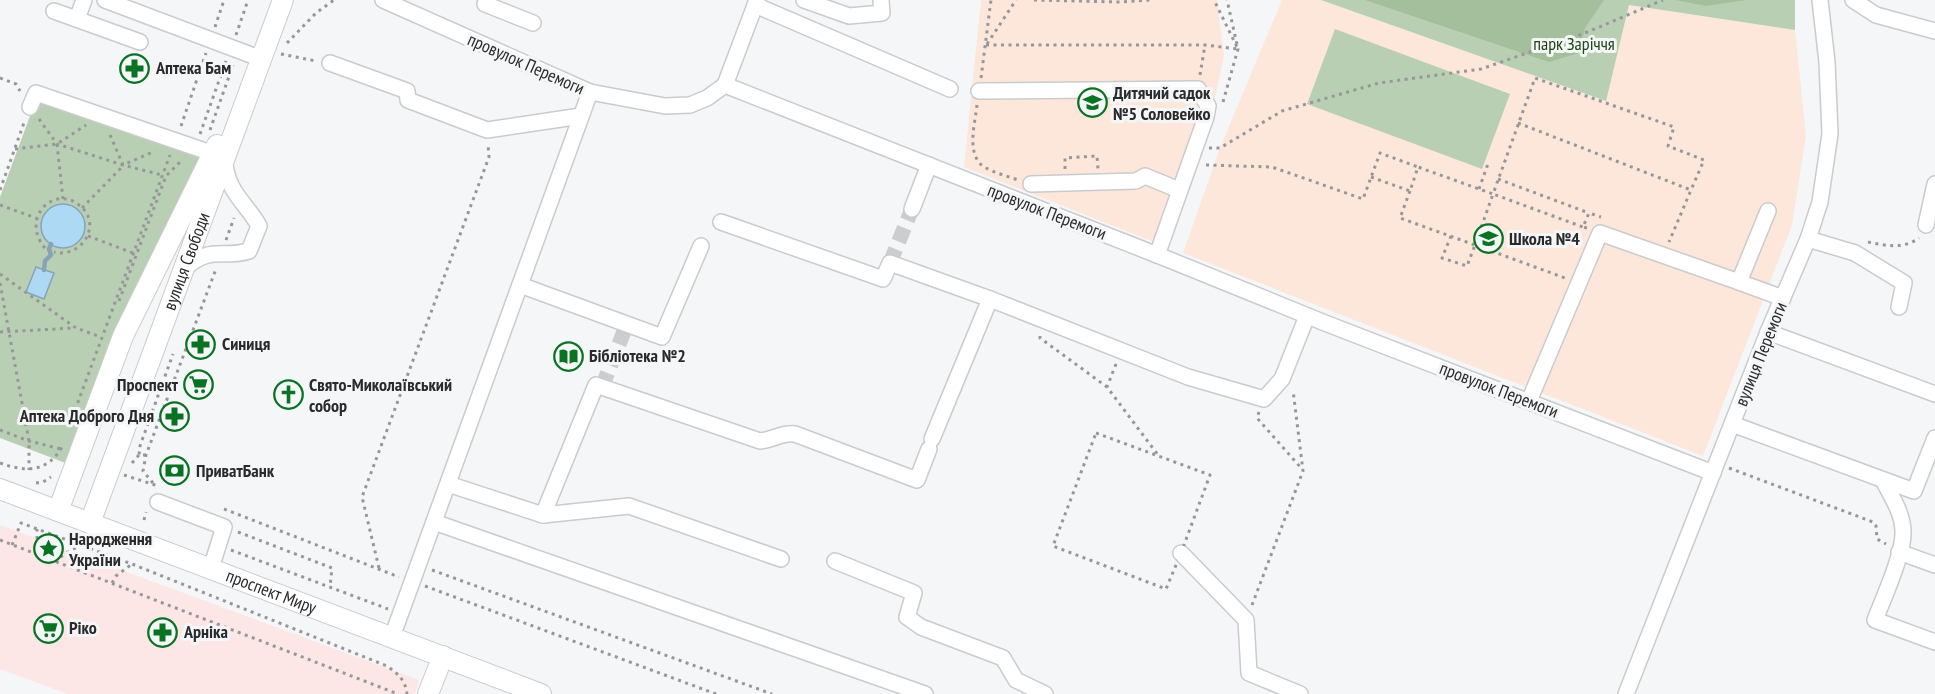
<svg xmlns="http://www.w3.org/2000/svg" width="1935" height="694" viewBox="0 0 1935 694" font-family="'PT Sans Narrow',sans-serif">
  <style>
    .commercial { fill: #fce6e6 }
    .education { fill: #fde7da }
    .green { fill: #b9cfb3 }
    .forest { fill: #a3bf9b }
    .water { fill: #add9f4; stroke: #86a4b8; stroke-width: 1.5 }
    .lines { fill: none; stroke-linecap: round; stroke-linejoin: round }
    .stream { stroke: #86a4b8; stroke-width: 4.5 }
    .minor-tunnel { stroke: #cccdcf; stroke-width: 15; stroke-dasharray: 15 8; stroke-linecap: butt }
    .minor-casing { stroke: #cacbcd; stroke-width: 18 }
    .major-casing { stroke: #cacbcd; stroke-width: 22 }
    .path { stroke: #979799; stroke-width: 3; stroke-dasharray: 3 4.5; stroke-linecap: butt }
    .minor { stroke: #fff; stroke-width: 15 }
    .major { stroke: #fff; stroke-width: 20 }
    .labels { text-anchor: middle; stroke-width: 6; stroke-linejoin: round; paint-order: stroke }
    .park-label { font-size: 18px; fill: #1f4513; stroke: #f5f6f8 }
    .street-label { font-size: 18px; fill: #2a2a2b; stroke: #f5f6f8 }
    .poi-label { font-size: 18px; font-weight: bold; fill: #2a2a2b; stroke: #f5f6f8; text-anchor: start }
  </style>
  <rect width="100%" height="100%" fill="#f5f6f8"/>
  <path class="commercial" d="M0 525 419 680 415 694H68L0 669Z"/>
  <g class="education">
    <path d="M981 0H1217L1224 56 1204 150 1167 247 964 167Z"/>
    <path d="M1282 0H1321L1605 101 1629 5 1795 30 1806 136 1792 225 1703 456 1183 253 1220 148Z"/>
  </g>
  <g class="green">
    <path d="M1321 0H1795V30L1629 5 1606 101Z"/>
    <path d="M1335 29 1510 94 1482 169 1307 104Z"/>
    <path d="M40 89 207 151 68 464 0 438V197Z"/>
  </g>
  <g class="forest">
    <path d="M1365 0H1604L1585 28 1579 53 1549 62Z"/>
    <path d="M1675 0H1746L1706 6Z"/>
  </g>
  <g class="water">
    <circle cx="63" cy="226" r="22"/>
    <path d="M36 267 54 273 44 299 26 292Z"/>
  </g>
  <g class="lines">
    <path class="stream" d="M44 270 45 261 51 255 49 249 51 244"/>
    <g class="minor-tunnel">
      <path d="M890 263 912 209"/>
      <path d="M602 387 627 324"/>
    </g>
    <defs>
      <g id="minor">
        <path d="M105 0 251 55"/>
        <path d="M383 0 590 92 665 106 690 105 707 98 725 85 1170 260 1325 323 1713 473"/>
        <path d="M486 0 485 4 533 23"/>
        <path d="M804 0 849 16 882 13 881 0"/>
        <path d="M1853 0 1876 15 1935 31"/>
        <path d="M755 5 950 89"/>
        <path d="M54 11 140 42"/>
        <path d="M77 19 84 0"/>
        <path d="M330 63 407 91 408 100 487 130 581 116"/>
        <path d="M725 85 757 0"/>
        <path d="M979 91 1198 89 1208 106 1206 117 1157 255"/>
        <path d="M30 107 36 93 214 154"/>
        <path d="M1031 184 1136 181 1145 176 1179 190"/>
        <path d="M912 209 929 165"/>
        <path d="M721 222 883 279 890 263 990 299 1188 377 1264 399 1282 379 1307 316"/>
        <path d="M1926 225 1935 184"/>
        <path d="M1808 239 1855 253 1904 283 1899 307"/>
        <path d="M185 268C212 245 221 259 249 251L259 226C251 211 238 200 231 185 227 178 226 169 224 161"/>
        <path d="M1739 282 1783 298"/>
        <path d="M520 285 662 337 701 246"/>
        <path d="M1768 332 1935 394"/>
        <path d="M1529 401 1600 233 1739 282 1768 211"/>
        <path d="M1732 424 1914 491 1935 438"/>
        <path d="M932 439 990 299"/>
        <path d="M1883 480C1891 496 1903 513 1903 532 1904 553 1883 599 1875 620L1935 642"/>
        <path d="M448 484 543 515 629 506 781 559"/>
        <path d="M158 502 224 527 211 568"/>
        <path d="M543 515 596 385 760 441C773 440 782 432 795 434L917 480 929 449"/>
        <path d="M434 522 925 694"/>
        <path d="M1899 552 1935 565"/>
        <path d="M1181 553 1246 620 1249 673 1300 694"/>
        <path d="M835 561 914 593 907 617 921 627 1003 658 1016 680 1045 694"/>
        <path d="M392 637 590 92"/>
        <path d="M1626 694 1768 332 1808 239 1820 202 1830 134 1827 62 1820 0"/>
      </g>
      <g id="major">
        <path id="s1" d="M0 489 541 694"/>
        <path d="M58 511 123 336 217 145"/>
        <path id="s2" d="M90 523 283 0"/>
        <path d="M428 694 443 656"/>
      </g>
    </defs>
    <use href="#minor" class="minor-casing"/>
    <use href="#major" class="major-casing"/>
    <g class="path">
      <path d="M1034 0 1120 2 1151 0"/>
      <path d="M215 27 224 0"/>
      <path d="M236 35 248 0"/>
      <path d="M287 43 316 13 334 0"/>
      <path d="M987 44 1016 0"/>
      <path d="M986 45H1205L1238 49 1214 0"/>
      <path d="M281 54 316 61"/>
      <path d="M1200 75 1205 45"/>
      <path d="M0 78 16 84 20 91"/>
      <path d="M981 78 991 0"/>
      <path d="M1223 102 1238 49 1227 0"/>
      <path d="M977 105C975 124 965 157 986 168 995 173 1007 176 1018 180"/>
      <path d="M39 119 57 144 123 165 162 175"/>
      <path d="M1518 123 1691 190 1669 242"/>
      <path d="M181 126 206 53"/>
      <path d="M210 130 233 65"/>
      <path d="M200 134 226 61"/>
      <path d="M110 135 123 165 155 151"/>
      <path d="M57 144 63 199"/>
      <path d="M1209 148H1220L1282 111 1379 83 1481 69 1585 33 1663 0"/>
      <path d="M15 149 57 144 86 125"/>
      <path d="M1206 165 1272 167 1363 199 1380 153 1418 167"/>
      <path d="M1065 169V158L1097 156 1098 169"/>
      <path d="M1371 177 1410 191 1418 167 1493 194 1535 78 1674 127 1668 146 1704 160 1691 190"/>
      <path d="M1498 179 1589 213"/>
      <path d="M1479 189 1489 161"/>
      <path d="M0 190 25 120"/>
      <path d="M1410 191 1400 218 1475 245 1493 194 1583 227"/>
      <path d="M0 205 36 218"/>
      <path d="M82 208 123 166"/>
      <path d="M1587 228 1583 227 1589 213 1601 217"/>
      <path d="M88 236 133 253"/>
      <path d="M1451 236 1442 258 1467 266 1475 245 1565 278"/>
      <path d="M226 240 234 218"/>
      <path d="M1868 242C1886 246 1904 249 1919 238"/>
      <path d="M45 248C20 219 53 184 79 205 104 224 81 259 54 252"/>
      <path d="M0 274 76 328 101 337"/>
      <path d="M0 283 29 441V470"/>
      <path d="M119 301 166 176 183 159"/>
      <path d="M0 332 74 328"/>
      <path d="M1040 336V338L1107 387"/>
      <path d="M1116 364 1107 387 1158 455"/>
      <path d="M75 410 170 155"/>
      <path d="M1259 412 1257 418 1302 469"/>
      <path d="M0 430 29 441 61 449"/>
      <path d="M1096 433 1210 475 1181 553 1166 589 1053 546Z"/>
      <path d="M146 455H139L140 446 173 354"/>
      <path d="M0 463C25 472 47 473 62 447"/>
      <path d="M132 463 139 455"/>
      <path d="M1729 468 1873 522 1876 526 1877 539 1886 544"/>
      <path d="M124 475 158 486"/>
      <path d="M36 483 43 482 51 477"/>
      <path d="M153 483 143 471 146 455 216 269"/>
      <path d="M224 509 399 577"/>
      <path d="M144 520 146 512"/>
      <path d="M238 532 332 568 330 587"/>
      <path d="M0 540 398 694"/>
      <path d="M12 545 21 523 132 564 387 666C398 674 405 679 407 694"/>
      <path d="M231 550 388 609"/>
      <path d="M37 554V529"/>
      <path d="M54 561 80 545"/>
      <path d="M379 568 362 497 489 157 488 145"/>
      <path d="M432 570 772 694"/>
      <path d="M112 583 116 576 132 564"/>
      <path d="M425 586 716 694"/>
      <path d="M1252 605 1303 471 1293 390"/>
    </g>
    <use href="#minor" class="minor"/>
    <use href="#major" class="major"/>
  </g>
  <defs>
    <symbol id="pharmacy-ring" viewBox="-11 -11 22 22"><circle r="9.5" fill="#f5f6f8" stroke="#0a7223" stroke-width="1.5"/><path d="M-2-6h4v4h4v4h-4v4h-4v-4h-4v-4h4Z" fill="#0a7223"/></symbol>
    <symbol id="school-ring" viewBox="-11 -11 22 22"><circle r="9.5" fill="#f5f6f8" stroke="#0a7223" stroke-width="1.5"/><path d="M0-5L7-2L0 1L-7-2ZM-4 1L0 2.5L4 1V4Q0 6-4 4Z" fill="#0a7223"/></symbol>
    <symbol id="library-ring" viewBox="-11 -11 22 22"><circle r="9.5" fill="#f5f6f8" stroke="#0a7223" stroke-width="1.5"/><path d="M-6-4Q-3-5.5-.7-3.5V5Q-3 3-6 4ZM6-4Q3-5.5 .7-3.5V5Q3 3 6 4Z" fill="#0a7223"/></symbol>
    <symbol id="supermarket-ring" viewBox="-11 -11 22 22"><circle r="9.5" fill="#f5f6f8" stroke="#0a7223" stroke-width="1.5"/><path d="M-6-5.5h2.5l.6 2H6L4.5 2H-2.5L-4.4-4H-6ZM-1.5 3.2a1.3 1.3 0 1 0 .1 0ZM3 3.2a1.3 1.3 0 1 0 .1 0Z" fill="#0a7223"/></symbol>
    <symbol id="church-ring" viewBox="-11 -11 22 22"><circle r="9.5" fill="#f5f6f8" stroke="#0a7223" stroke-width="1.5"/><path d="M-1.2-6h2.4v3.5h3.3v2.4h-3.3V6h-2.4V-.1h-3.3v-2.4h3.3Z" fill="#0a7223"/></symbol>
    <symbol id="bank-ring" viewBox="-11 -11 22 22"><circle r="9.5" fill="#f5f6f8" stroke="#0a7223" stroke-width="1.5"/><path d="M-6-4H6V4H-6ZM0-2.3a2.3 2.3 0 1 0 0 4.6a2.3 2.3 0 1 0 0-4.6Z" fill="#0a7223"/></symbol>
    <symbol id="sight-ring" viewBox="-11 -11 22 22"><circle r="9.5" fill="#f5f6f8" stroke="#0a7223" stroke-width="1.5"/><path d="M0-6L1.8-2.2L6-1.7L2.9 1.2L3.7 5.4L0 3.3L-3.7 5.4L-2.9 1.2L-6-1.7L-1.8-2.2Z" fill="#0a7223"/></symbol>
  </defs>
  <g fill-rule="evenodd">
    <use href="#pharmacy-ring" x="118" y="52" width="33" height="33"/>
    <use href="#school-ring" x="1076" y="86" width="33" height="33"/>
    <use href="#school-ring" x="1472" y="222" width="33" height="33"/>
    <use href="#pharmacy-ring" x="184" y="328" width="33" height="33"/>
    <use href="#library-ring" x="552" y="340" width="33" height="33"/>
    <use href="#supermarket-ring" x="182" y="368" width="33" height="33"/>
    <use href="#church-ring" x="272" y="378" width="33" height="33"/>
    <use href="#pharmacy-ring" x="158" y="400" width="33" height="33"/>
    <use href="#bank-ring" x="158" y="454" width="33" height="33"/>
    <use href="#sight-ring" x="32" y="532" width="33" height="33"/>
    <use href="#supermarket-ring" x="32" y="612" width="33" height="33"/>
    <use href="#pharmacy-ring" x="146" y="616" width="33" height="33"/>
  </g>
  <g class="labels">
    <g class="park-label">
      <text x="1574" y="50">парк Заріччя</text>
    </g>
    <g class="street-label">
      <text transform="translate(526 64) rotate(24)" y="6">провулок Перемоги</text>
      <text transform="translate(1047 212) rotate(21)" y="6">провулок Перемоги</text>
      <text dy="6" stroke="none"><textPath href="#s2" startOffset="279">вулиця Свободи</textPath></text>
      <text transform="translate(1761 354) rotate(-68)" y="6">вулиця Перемоги</text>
      <text transform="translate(1499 390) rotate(21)" y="6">провулок Перемоги</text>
      <text dy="6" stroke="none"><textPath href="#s1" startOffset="290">проспект Миру</textPath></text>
    </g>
    <g class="poi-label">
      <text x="156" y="74">Аптека Бам</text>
      <text x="1113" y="99">Дитячий садок<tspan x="1113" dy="21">№5 Соловейко</tspan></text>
      <text x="1509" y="245">Школа №4</text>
      <text x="222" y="350">Синиця</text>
      <text x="589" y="362">Бібліотека №2</text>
      <text x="178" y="391" text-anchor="end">Проспект</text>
      <text x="309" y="391">Свято-Миколаївський<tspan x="309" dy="21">собор</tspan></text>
      <text x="154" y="422" text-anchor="end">Аптека Доброго Дня</text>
      <text x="196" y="477">ПриватБанк</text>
      <text x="69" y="545">Народження<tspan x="69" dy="21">України</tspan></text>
      <text x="69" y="634">Ріко</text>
      <text x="184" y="638">Арніка</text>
    </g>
  </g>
</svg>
